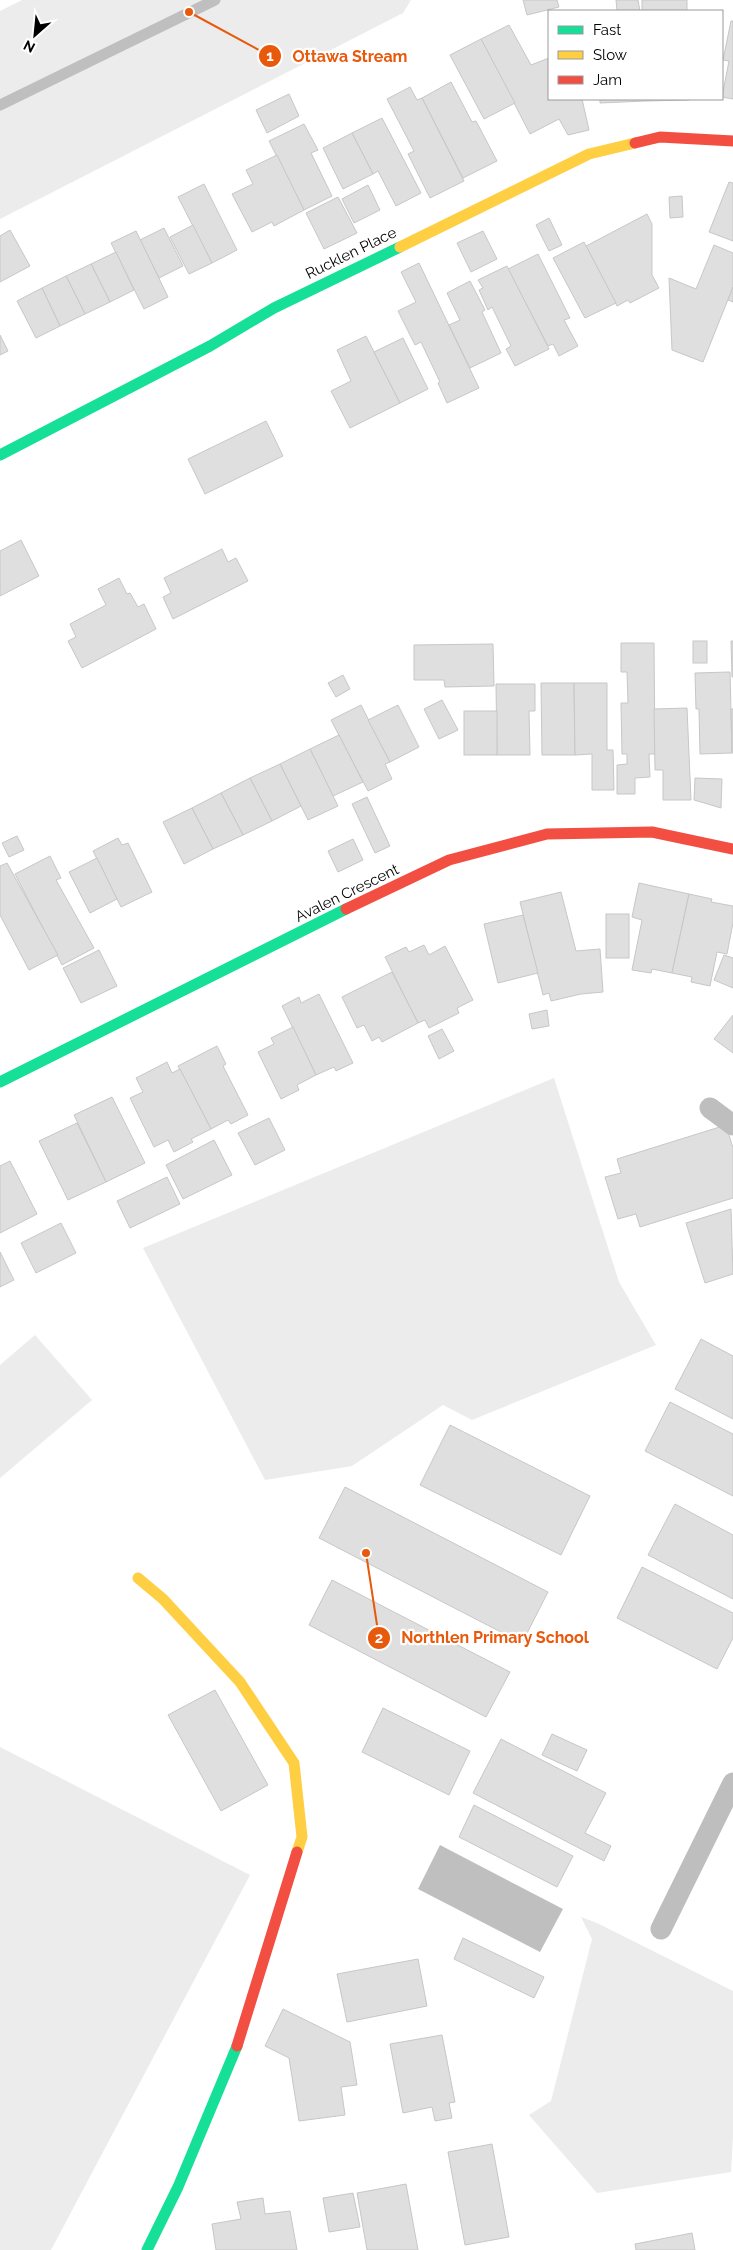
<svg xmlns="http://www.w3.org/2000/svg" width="733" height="2250" viewBox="0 0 733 2250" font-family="Raleway,sans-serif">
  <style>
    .green { fill: #ececec }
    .water { fill: #bfbfbf }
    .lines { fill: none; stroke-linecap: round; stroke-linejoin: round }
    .stream { stroke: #bfbfbf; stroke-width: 11 }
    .building { fill: #dfdfdf; stroke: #c7c7c7 }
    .lane { stroke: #bebebe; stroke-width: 21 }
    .fast { stroke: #16e098; stroke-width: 11 }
    .slow { stroke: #ffcf43; stroke-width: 11 }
    .jam { stroke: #f24e42; stroke-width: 11 }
    .labels { text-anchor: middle; stroke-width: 4.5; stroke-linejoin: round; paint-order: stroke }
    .street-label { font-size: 15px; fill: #000; stroke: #fff }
    .leader { fill: none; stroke: #e8590c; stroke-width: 2 }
    .callout-dot { fill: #e8590c; stroke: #fff; stroke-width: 2 }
    .mark-label { font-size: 15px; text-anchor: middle; font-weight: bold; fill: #fff }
    .callout-label { font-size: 16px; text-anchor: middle; font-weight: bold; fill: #e8590c; stroke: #fff; stroke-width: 4.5; stroke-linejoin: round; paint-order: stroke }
  </style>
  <rect width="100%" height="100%" fill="#fff"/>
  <g class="green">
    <path d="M22 0H411L403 13 0 219V11Z"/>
    <path d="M554 1078 619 1282 656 1345 472 1420 443 1405 352 1466 265 1480 143 1248Z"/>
    <path d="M35 1335 92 1400 0 1478V1365Z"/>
    <path d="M0 1747 250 1875 51 2250H0Z"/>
    <path d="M581 1917 597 1923 733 1991V2136L731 2172 597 2193 529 2115 551 2101 592 1939Z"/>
  </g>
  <path class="water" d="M440 1845 563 1909 540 1952 418 1889Z"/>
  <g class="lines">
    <path class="stream" d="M0 105 215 0"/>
  </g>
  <g class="building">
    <path d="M523 0H557L559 7 527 15Z"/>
    <path d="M616 0H638L640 11H617Z"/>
    <rect x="642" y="0" width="45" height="11"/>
    <path d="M731 21H733V99L722 97 729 61 723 60Z"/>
    <path d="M509 25 531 65 549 58V99H582L589 130 568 135 559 119 530 134 481 39Z"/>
    <path d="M481 39 515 103 484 119 450 55Z"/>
    <path d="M451 82 472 122 476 121 497 161 463 178 422 98Z"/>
    <path d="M410 87 417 100 422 98 464 181 430 198 408 154 414 151 387 99Z"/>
    <path d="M289 94 299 116 267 133 256 110Z"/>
    <path d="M600 99H646V101L600 103Z"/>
    <path d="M646 99H689V100L646 101Z"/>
    <path d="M382 118 421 193 396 206 378 171 373 174 352 133Z"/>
    <path d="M304 124 318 150 311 153 332 196 304 210 269 141Z"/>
    <path d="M352 133 373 174 343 189 323 148Z"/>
    <path d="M277 155 304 210 274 226 272 222 252 232 232 194 253 184 246 170Z"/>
    <path d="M729 182 733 183V241L709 232Z"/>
    <path d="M204 184 237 250 212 263 178 197Z"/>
    <path d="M368 185 380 210 354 223 342 199Z"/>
    <path d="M682 196 683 217 670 218 669 197Z"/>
    <path d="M338 197 357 233 324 249 306 213Z"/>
    <path d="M647 214 652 224V275L659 288 630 303 628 300 617 306 586 246Z"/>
    <path d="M549 218 562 245 549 251 536 225Z"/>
    <path d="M193 225 212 263 189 274 170 237Z"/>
    <path d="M164 228 183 266 159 278 140 240Z"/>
    <path d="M10 230 30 266 0 282V236Z"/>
    <path d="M136 231 168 297 144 309 111 243Z"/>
    <path d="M483 231 497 259 471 272 457 243Z"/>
    <path d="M584 242 616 303 585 318 553 258Z"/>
    <path d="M714 245 733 253V287L703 362 672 350 669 278 696 289Z"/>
    <path d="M116 252 134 290 110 302 91 264Z"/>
    <path d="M538 254 570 318 564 320 578 346 559 356 553 344 548 346 508 269Z"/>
    <path d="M419 263 479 388 447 403 438 383 440 382 421 342 415 345 398 311 416 302 401 272Z"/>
    <path d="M91 264 110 302 85 314 66 276Z"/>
    <path d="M507 266 549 349 515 366 506 349 511 346 492 307 488 310 479 290 483 288 478 280Z"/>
    <path d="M66 276 85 314 60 326 42 288Z"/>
    <path d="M470 281 485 310 482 312 501 353 470 368 449 325 460 320 447 293Z"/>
    <path d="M733 287V302L728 300Z"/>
    <path d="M42 288 60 326 36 338 17 301Z"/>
    <path d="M0 335 8 351 0 355Z"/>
    <path d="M366 336 400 403 350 428 331 391 351 381 337 350Z"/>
    <path d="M403 338 428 389 400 403 374 352Z"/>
    <path d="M266 421 283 456 205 494 188 459Z"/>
    <path d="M21 540 39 576 0 596V551Z"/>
    <path d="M222 549 228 562 236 558 248 581 173 619 163 597 171 593 164 578Z"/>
    <path d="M119 578 127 594 130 593 138 607 144 604 156 629 82 668 68 641 76 637 70 624 106 605 98 589Z"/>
    <rect x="693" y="641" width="14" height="22"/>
    <path d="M731 641H733V677H732Z"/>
    <path d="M621 643H654L655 754H649L650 777 635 778V794H617V765L627 764V754H622L621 703H628L627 672H621Z"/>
    <path d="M493 644 494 686 445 687 444 680H414V645Z"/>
    <path d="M730 672 732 753 700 754 699 709H696L695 673Z"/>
    <path d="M343 675 350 689 336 697 328 683Z"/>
    <path d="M541 683H574L575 755H542Z"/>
    <path d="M574 683H607V750H613L614 790H592V754L575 755Z"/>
    <path d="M496 684H535V711H529L530 755H497Z"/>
    <path d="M442 700 458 730 439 739 424 709Z"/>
    <path d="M361 705 390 762 385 764 392 779 368 791 331 720Z"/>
    <path d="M398 705 419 747 390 762 368 720Z"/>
    <path d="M687 708 691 800H663V770H655L654 709Z"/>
    <path d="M731 709H733V753H732Z"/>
    <rect x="464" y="711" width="33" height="44"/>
    <path d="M339 735 363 782 333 796 310 749Z"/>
    <path d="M310 749 338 806 308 820 280 764Z"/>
    <path d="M280 764 301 806 272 821 250 778Z"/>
    <path d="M250 778 272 821 243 835 221 793Z"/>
    <path d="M695 778 722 779 721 808 694 800Z"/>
    <path d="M221 793 243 835 213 849 192 808Z"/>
    <path d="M367 797 390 846 375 853 352 804Z"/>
    <path d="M192 808 213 849 184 864 163 822Z"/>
    <path d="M17 836 24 850 9 857 2 843Z"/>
    <path d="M118 838 122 845 128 843 152 892 121 907 93 851Z"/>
    <path d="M353 839 363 860 338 872 328 851Z"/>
    <path d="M50 856 61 878 56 880 94 948 62 965 15 874Z"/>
    <path d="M97 858 117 899 90 913 69 872Z"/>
    <path d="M7 863 58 955 29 970 0 915V866Z"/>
    <path d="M639 883 689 894 672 973 652 969 651 973 632 970 642 920 632 917Z"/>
    <path d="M561 892 576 951 600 949 603 992 581 994 551 1001 549 993 543 995 520 902Z"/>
    <path d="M689 894 712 899 711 902 733 906V923L727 954 717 952 710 986 691 982 692 977 672 973Z"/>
    <rect x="606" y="914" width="23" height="44"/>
    <path d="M523 915 538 973 498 983 484 924Z"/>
    <path d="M424 945 429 955 445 946 473 1000 457 1008 459 1013 429 1028 425 1020 418 1023 385 957 406 947 409 952Z"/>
    <path d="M99 950 117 986 81 1003 63 968Z"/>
    <path d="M724 955 733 958V988L714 980Z"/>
    <path d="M392 972 418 1023 382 1042 379 1037 372 1041 364 1025 357 1028 342 997Z"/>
    <path d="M319 994 353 1063 336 1071 334 1067 316 1075 282 1006 299 997 301 1003Z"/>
    <path d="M547 1010 549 1026 532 1029 529 1014Z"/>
    <path d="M733 1015V1053L714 1039Z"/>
    <path d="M293 1027 316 1075 297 1085 299 1090 281 1099 258 1052 274 1044 271 1038Z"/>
    <path d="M442 1029 454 1051 439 1059 428 1036Z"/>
    <path d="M217 1046 226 1064 223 1066 248 1115 231 1124 228 1120 211 1129 178 1066Z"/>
    <path d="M167 1062 172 1073 180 1069 211 1129 191 1139 193 1142 174 1152 168 1140 154 1147 130 1098 143 1092 136 1078Z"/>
    <path d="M112 1097 145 1163 106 1182 74 1115Z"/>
    <path d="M269 1118 285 1150 255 1165 238 1133Z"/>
    <path d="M77 1123 106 1182 68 1200 39 1141Z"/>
    <path d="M726 1125 733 1148V1198L640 1227 636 1214 618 1219 605 1177 621 1173 617 1159Z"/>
    <path d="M214 1140 232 1175 183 1199 166 1165Z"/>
    <path d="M10 1161 37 1214 0 1233V1166Z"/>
    <path d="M167 1177 180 1204 130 1228 117 1201Z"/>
    <path d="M731 1209 733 1274 705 1283 686 1223Z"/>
    <path d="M61 1223 76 1253 36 1273 21 1243Z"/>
    <path d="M0 1252 14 1280 0 1287Z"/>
    <path d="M701 1339 733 1356V1419L675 1389Z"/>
    <path d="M670 1402 733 1434V1496L645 1451Z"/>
    <path d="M450 1425 590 1496 561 1555 420 1485Z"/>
    <path d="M345 1487 548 1592 522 1643 319 1538Z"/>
    <path d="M675 1504 733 1535V1599L648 1555Z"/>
    <path d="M642 1567 733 1613V1638L717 1669 617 1618Z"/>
    <path d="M332 1580 510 1672 486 1717 309 1625Z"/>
    <path d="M215 1690 268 1785 221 1811 168 1715Z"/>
    <path d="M383 1708 470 1751 449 1795 362 1752Z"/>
    <path d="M552 1734 587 1750 577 1771 542 1755Z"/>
    <path d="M501 1739 606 1793 585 1833 611 1846 604 1861 473 1793Z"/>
    <path d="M474 1805 573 1856 557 1887 459 1837Z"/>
    <path d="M463 1938 544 1977 534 1998 454 1959Z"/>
    <path d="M418 1959 427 2006 347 2022 337 1974Z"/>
    <path d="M283 2009 350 2042 357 2085 341 2087 345 2115 299 2121 289 2058 265 2046Z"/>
    <path d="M442 2035 455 2102 449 2103 452 2118 435 2121 432 2107 403 2113 390 2044Z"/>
    <path d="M492 2144 509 2237 465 2245 448 2152Z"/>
    <path d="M406 2184 418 2250H367L357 2193Z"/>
    <path d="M353 2193 360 2227 329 2232 323 2198Z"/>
    <path d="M263 2198 265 2214 290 2211 297 2250H216L212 2224 241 2219 237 2202Z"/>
    <path d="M692 2233 695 2250H636L635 2244Z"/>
  </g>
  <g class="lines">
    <g class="lane">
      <path d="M710 1108 733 1125"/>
      <path d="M661 1929 733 1783"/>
    </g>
    <g class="fast">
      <path d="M0 455 210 346 274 308 400 247"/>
      <path d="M0 1082 346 909"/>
      <path d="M147 2250 178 2187 237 2046"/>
    </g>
    <g class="slow">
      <path d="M400 247 589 154 635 143"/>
      <path d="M138 1578 163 1599 240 1682 294 1763 302 1837 297 1852"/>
    </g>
    <g class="jam">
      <path d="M635 143 660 137 733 141"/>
      <path d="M346 909 449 860 547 834 652 832 733 849"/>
      <path d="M237 2046 297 1852"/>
    </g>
  </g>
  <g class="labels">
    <g class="street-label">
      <text transform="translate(351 253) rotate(-26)" y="5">Rucklen Place</text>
      <text transform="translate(347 893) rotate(-26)" y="5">Avalen Crescent</text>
    </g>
  </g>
  <path class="leader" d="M189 12L270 56M366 1553L379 1638"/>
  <g class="callout-dot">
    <circle cx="189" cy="12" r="5"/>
    <circle cx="366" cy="1553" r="5"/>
    <circle cx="270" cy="56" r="12"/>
    <circle cx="379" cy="1638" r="12"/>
  </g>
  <g class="mark-label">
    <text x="270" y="61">1</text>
    <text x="379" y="1643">2</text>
  </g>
  <g class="callout-label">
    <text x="350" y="62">Ottawa Stream</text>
    <text x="495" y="1643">Northlen Primary School</text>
  </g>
  <rect x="548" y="10" width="175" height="90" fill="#ffffff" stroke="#999999"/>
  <rect x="558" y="26" width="25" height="8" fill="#16e098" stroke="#999999"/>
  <text x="593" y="35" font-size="15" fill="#000000">Fast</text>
  <rect x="558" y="51" width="25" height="8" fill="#ffcf43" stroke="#999999"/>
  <text x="593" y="60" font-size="15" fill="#000000">Slow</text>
  <rect x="558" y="76" width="25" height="8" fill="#f24e42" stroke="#999999"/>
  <text x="593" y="85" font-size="15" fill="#000000">Jam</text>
  <g transform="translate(35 35) rotate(207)" stroke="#ffffff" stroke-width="4" paint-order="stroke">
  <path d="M0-4L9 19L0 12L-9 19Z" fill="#000000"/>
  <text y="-8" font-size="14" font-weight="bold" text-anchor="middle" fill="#000000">N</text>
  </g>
</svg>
